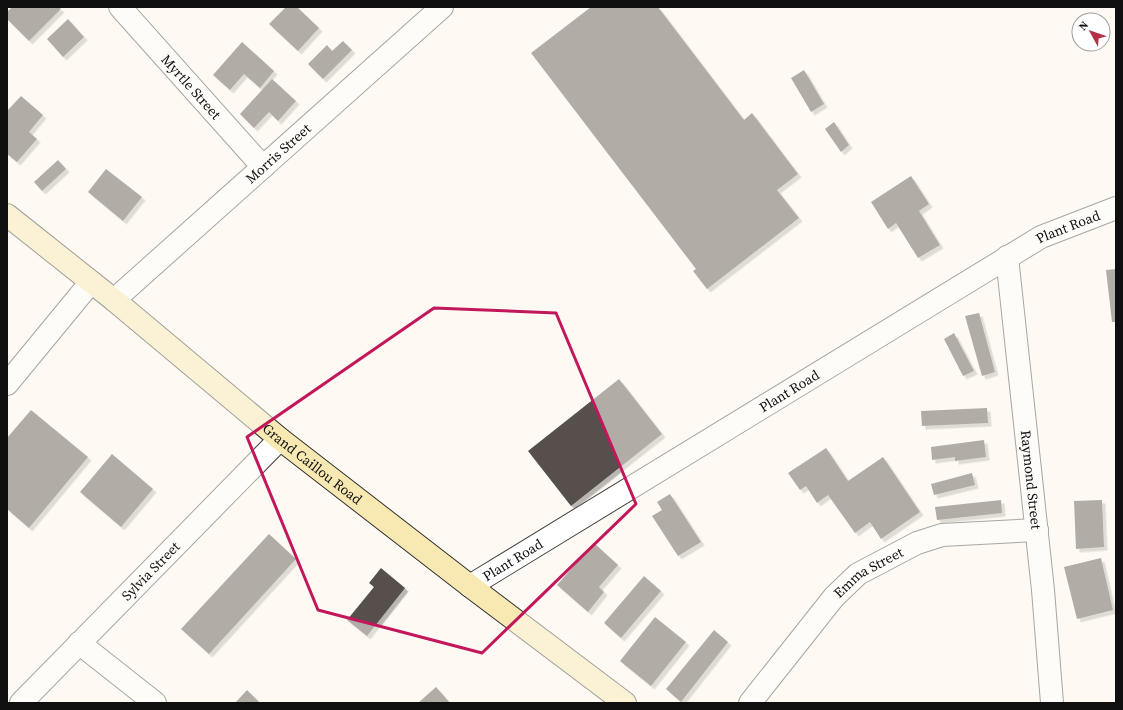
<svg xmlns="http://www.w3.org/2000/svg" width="1123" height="710" viewBox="0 0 1123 710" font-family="'Source Serif 4',serif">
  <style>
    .building { fill: #574f4c; filter: url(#shadow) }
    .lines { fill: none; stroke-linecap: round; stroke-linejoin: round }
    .minor-casing { stroke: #424242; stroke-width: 24 }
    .secondary-casing { stroke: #313131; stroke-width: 24 }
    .minor { stroke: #fff; stroke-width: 22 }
    .secondary { stroke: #f8e9b3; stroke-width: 22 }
    .marked { fill: none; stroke: #c2185b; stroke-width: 3; stroke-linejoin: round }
    .labels { text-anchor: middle; stroke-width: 4; stroke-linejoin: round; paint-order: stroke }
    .street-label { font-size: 14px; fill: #0f0f0f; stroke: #fff }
  </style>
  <defs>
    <filter id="shadow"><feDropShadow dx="3.5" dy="3.5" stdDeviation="0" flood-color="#0004"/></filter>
  </defs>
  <rect width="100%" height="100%" fill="#fefaf3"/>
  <g class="building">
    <path d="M12 7H59L61 9 29 41 7 19V12Z"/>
    <path d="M286 7H297L319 28 298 51 269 24Z"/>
    <path d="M591 7H658L744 120 752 113 798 174 777 190 799 218 707 289 693 271 696 269 531 53Z"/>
    <path d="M68 19 84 37 63 57 47 39Z"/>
    <path d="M343 41 352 50 323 79 308 64 327 45 332 51Z"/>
    <path d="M242 42 274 71 260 88 244 74 230 90 213 75Z"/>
    <path d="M804 70 824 104 811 112 791 78Z"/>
    <path d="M272 79 296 101 278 121 269 112 254 128 240 114Z"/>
    <path d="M21 96 43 115 29 132 37 139 17 162 7 154V111Z"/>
    <path d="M834 122 849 145 841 152 825 129Z"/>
    <path d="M58 160 66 169 42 191 34 182Z"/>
    <path d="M106 169 142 197 123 221 88 192Z"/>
    <path d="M911 176 929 204 919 211 940 245 918 258 896 223 888 229 871 202Z"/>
    <path d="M1116 269V322H1112L1106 270Z"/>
    <path d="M979 313 995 372 982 376 965 316Z"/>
    <path d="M954 333 974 371 963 376 944 339Z"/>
    <path d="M619 379 662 434 571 506 528 451Z"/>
    <path d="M987 408 988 423 922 426 921 411Z"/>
    <path d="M31 410 88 457 29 528 7 509V438Z"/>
    <path d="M984 440 986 457 955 461V457L932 460 931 447Z"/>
    <path d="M826 448 848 481 883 457 920 512 881 539 870 522 855 533 828 495 817 503 806 486 800 490 788 473Z"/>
    <path d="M112 454 153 489 121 527 80 492Z"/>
    <path d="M972 473 975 485 934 495 931 484Z"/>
    <path d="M670 494 701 542 678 556 652 516 662 510 657 502Z"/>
    <path d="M1001 500 1002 513 937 520 935 507Z"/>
    <path d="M1102 500 1104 547 1076 549 1074 501Z"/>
    <path d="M269 534 296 559 209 654 181 629Z"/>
    <path d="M594 543 618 565 599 587 604 592 588 612 557 585Z"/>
    <path d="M1101 558 1113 610 1077 619 1064 567Z"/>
    <path d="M381 568 405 588 367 636 347 620 374 587 369 583Z"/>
    <path d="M644 576 661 591 621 638 604 623Z"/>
    <path d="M655 617 686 642 651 686 620 661Z"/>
    <path d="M714 630 728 642 681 702 666 689Z"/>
    <path d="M436 687 450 703H418Z"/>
    <path d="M247 690 260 703H235Z"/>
  </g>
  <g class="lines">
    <defs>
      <g id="minor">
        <path id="s1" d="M120 7 263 167"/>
        <path id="s2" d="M1007 257 1043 590 1052 703"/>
        <path id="s3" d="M114 300 442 7"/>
        <path d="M7 384 91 282"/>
        <path id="s4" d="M470 586 1041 237 1116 208"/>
        <path d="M79 643 155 703"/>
        <path id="s5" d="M21 703 280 439"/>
        <path id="s6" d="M750 703 834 597 858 574 917 543 942 535 1037 530"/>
      </g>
      <g id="secondary">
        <path id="s7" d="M7 215 114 300 280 439 470 586 625 703"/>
      </g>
    </defs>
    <use href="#minor" class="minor-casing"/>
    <use href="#secondary" class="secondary-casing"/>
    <use href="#minor" class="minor"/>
    <use href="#secondary" class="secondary"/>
  </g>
  <path d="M0 0H1123V710H0ZM434 308 556 313 636 504 482 653 318 610 247 437Z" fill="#fefaf3" fill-opacity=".55" fill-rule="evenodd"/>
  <path class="marked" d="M434 308 556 313 636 504 482 653 318 610 247 437Z"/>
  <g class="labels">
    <g class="street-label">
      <text dy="5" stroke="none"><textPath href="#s1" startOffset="107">Myrtle Street</textPath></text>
      <text dy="5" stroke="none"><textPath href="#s3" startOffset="220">Morris Street</textPath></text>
      <text dy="5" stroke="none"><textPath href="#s4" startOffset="698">Plant Road</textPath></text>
      <text dy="5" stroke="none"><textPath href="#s4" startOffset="374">Plant Road</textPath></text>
      <text dy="5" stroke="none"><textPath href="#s7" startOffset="394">Grand Caillou Road</textPath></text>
      <text dy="5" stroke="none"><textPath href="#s2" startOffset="224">Raymond Street</textPath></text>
      <text dy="5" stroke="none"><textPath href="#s4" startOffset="50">Plant Road</textPath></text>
      <text dy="5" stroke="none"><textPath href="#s5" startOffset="185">Sylvia Street</textPath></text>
      <text dy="5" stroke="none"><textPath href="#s6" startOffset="178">Emma Street</textPath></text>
    </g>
  </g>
  <rect width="1123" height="710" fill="none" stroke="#0f0f0f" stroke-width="16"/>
  <g transform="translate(1091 32) rotate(310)"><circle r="19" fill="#ffffff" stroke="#9f9f9f"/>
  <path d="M0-3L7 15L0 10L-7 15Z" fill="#b43247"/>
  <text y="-6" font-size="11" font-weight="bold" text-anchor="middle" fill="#0f0f0f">N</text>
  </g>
</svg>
